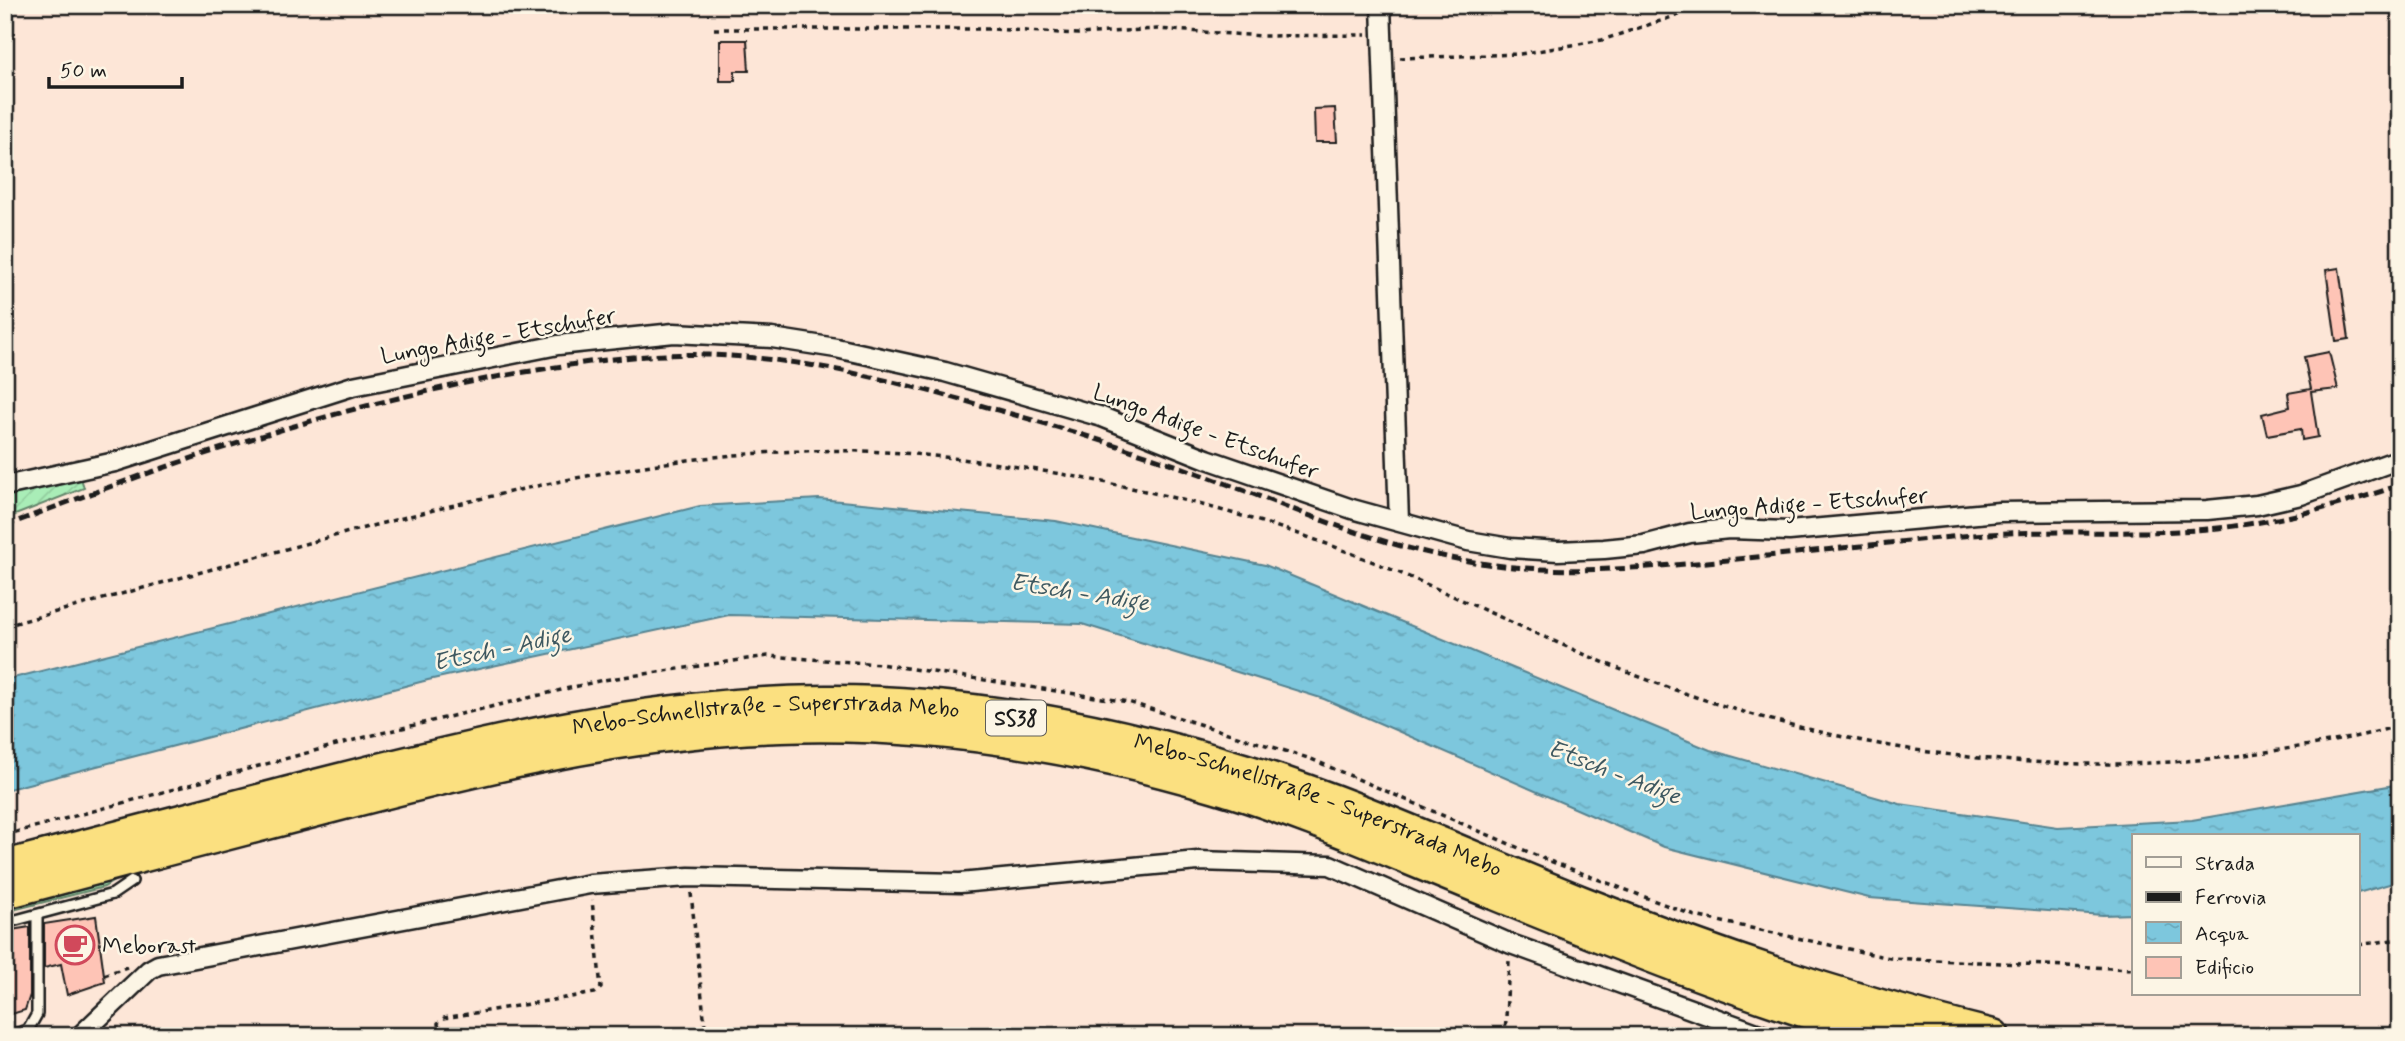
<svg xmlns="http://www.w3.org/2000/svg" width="2405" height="1041" viewBox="0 0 2405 1041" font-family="Mynerve,sans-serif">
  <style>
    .grass { fill: url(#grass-tufts); stroke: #62846a; stroke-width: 2 }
    .garden { fill: url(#garden-furrows); stroke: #62846a; stroke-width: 2 }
    .water { fill: url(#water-ripples); stroke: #568390; stroke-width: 2 }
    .building { fill: #fec4b6; stroke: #1c1c1c; stroke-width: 2 }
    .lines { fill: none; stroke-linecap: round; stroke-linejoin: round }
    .lane-casing { stroke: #1c1c1c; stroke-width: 14 }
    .street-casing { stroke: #1c1c1c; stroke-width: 23 }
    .highway-casing { stroke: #1c1c1c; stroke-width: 37 }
    .path { stroke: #1c1c1c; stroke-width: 3.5; stroke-dasharray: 5 5; stroke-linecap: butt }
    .lane { stroke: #fcf5e5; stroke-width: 9 }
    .street { stroke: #fcf5e5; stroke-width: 18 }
    .highway { stroke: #fbe080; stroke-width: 32 }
    .rail { stroke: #1c1c1c; stroke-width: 5; stroke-dasharray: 10 5; stroke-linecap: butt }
    .labels { text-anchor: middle; stroke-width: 5; stroke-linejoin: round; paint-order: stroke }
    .shield { fill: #fcf5e5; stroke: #5f5d58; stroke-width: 2 }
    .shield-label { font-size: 21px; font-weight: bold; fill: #1c1c1c }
    .street-label { font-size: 23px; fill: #1c1c1c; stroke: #fcf5e5 }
    .poi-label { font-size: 23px; fill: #1c1c1c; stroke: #fcf5e5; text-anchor: start }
    .water-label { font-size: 24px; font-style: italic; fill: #3e5860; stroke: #fcf5e5 }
  </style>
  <defs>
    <pattern id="grass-tufts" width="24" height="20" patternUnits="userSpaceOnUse" patternTransform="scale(1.75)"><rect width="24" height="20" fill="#a9edb7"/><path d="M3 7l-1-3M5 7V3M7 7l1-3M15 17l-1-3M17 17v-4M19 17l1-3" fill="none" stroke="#91cb9d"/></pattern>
    <pattern id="garden-furrows" width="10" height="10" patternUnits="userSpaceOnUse" patternTransform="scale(1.75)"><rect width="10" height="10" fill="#a9edb7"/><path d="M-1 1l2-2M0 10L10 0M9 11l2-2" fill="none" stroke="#91cb9d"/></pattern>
    <pattern id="water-ripples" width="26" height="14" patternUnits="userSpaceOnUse" patternTransform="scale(1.75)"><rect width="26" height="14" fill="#7dc7dd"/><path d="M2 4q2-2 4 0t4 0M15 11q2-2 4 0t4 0" fill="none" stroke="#6baabd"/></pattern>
  </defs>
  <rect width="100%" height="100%" fill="#fde6d7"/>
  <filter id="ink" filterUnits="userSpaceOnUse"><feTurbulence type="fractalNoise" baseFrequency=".0143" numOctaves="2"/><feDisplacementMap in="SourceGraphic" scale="14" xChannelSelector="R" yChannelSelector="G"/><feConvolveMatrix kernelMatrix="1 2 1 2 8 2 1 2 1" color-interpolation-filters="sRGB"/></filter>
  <g filter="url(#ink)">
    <path class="grass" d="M132 870 104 887 5 912V903Z"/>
    <path class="garden" d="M81 478 84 488 5 519V492Z"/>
    <path class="water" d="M819 499 1056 521 1265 565 1710 750 1900 804 2058 827 2192 820 2400 784V881L2358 893V836H2134V914L2103 915 1869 898 1664 847 1324 699 1082 624 729 615 428 680 5 790V680L700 506Z"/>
    <g class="building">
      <path d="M720 40H747L749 71H735V81H720Z"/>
      <path d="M1335 108 1337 142H1315L1314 109Z"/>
      <path d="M2339 268 2349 339 2336 341 2326 270Z"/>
      <path d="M2329 352 2338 389 2311 392 2318 437 2302 440 2301 429 2267 435 2262 414 2290 407 2288 393 2311 389 2304 357Z"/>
      <path d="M96 916 105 982 67 995 61 964 44 968V924Z"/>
      <path d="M30 927V995L25 1010 5 1016V931Z"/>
    </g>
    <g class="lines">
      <defs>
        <g id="lane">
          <path d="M5 923 113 894 132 881"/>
          <path d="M9 1036 28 1030 37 1014V915"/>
        </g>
        <g id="street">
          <path d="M1381 5 1399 521"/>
          <path d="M5 486 115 462 353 386 558 345 674 333 772 338 836 348 945 372 1102 417 1207 459 1352 509 1468 541 1510 548 1558 551 1604 549 1644 545 1690 533 1729 529 1789 531 1999 512 2207 510 2257 505 2301 495 2400 459"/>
          <path d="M80 1036 149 970 158 965 590 884 689 877 960 883 1198 861 1330 865 1511 944 1765 1036"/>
        </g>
        <g id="highway">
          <path id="s1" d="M5 867C109 840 212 813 316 786 484 743 651 703 825 702 967 701 1108 729 1243 770 1358 805 1468 857 1580 902 1715 956 1852 1002 1993 1036"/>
          <path d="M5 892C113 863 220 835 328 807 476 768 627 731 781 726 927 721 1076 745 1216 786 1297 810 1376 845 1455 877 1597 935 1739 994 1887 1036"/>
        </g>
      </defs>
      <use href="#lane" class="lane-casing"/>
      <use href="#street" class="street-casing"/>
      <use href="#highway" class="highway-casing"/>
      <g class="path">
        <path d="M714 29H992L1078 34 1157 29 1263 36 1366 35"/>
        <path d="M1400 58 1520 54 1602 40 1709 5"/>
        <path d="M5 626C125 593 244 560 364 528 543 481 728 438 914 454 1035 465 1176 493 1290 531 1404 569 1511 625 1622 670 1825 751 2050 784 2266 752 2311 745 2356 739 2400 725"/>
        <path d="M5 835 369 736 603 680 768 656 880 664 1128 702 1311 759 1547 860 1695 916 1890 958 2134 969"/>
        <path d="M691 893 706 1036"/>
        <path d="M2358 945 2400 939"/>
        <path d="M104 975 127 967"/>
        <path d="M439 1036 438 1023 444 1018 595 993 601 988 592 900"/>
        <path d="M1505 1036 1509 961"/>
      </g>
      <use href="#lane" class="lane"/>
      <use href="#street" class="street"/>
      <use href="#highway" class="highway"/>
      <path class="rail" d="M5 526C174 461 346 402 525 372 586 362 648 352 710 355 801 358 888 379 976 404 1052 425 1126 447 1200 474 1277 502 1353 536 1433 554 1536 578 1624 570 1728 560 1810 552 1891 542 1973 535 2047 529 2122 535 2196 530 2266 525 2333 508 2400 485"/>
    </g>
  </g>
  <defs>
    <symbol id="cafe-ring" viewBox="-11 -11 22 22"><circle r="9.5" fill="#fcf5e5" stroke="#d1495b" stroke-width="1.5"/><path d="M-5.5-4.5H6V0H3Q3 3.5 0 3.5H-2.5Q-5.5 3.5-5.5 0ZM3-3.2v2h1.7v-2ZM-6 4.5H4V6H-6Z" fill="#d1495b"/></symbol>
  </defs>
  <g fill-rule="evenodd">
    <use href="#cafe-ring" x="53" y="923" width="44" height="44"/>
  </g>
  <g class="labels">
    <rect class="shield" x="986" y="700.5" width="60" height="35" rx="5"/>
    <g class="shield-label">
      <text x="1016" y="725">SS38</text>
    </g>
    <g class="street-label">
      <text transform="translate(498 335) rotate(-10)" y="8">Lungo Adige - Etschufer</text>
      <text transform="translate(1206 431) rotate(20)" y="8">Lungo Adige - Etschufer</text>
      <text transform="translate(1809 503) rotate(-4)" y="8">Lungo Adige - Etschufer</text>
      <text dy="8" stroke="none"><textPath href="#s1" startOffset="779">Mebo-Schnellstraße - Superstrada Mebo</textPath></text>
      <text dy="8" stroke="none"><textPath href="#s1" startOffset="1346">Mebo-Schnellstraße - Superstrada Mebo</textPath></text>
    </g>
    <g class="poi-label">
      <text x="102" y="953">Meborast</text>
    </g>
    <g class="water-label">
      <text transform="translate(1080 592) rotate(9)" y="8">Etsch - Adige</text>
      <text transform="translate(502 648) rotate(-12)" y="8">Etsch - Adige</text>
      <text transform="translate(1615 772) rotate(21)" y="8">Etsch - Adige</text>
    </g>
  </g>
  <rect width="2405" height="1041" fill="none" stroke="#fcf5e5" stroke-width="28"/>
  <rect x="14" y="14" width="2377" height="1013" fill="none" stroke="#1c1c1c" stroke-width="2.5" filter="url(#ink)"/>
  <rect x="2132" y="834" width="228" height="161" fill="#fcf5e5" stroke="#a29e95" stroke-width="2"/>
  <rect x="2146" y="857" width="35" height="10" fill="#fcf5e5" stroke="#a29e95" stroke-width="2"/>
  <text x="2195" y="870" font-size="21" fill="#1c1c1c">Strada</text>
  <rect x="2146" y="892" width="35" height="10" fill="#1c1c1c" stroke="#a29e95" stroke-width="2"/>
  <text x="2195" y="904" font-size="21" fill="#1c1c1c">Ferrovia</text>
  <rect x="2146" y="922" width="35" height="21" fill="url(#water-ripples)" stroke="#a29e95" stroke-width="2"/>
  <text x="2195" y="940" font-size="21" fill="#1c1c1c">Acqua</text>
  <rect x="2146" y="957" width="35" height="21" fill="#fec4b6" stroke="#a29e95" stroke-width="2"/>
  <text x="2195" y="974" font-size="21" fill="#1c1c1c">Edificio</text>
  <path d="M49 77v10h133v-10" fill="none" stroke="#1c1c1c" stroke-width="3.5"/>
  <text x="60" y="77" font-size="21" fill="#1c1c1c" stroke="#fcf5e5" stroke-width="5" paint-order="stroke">50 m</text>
</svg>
